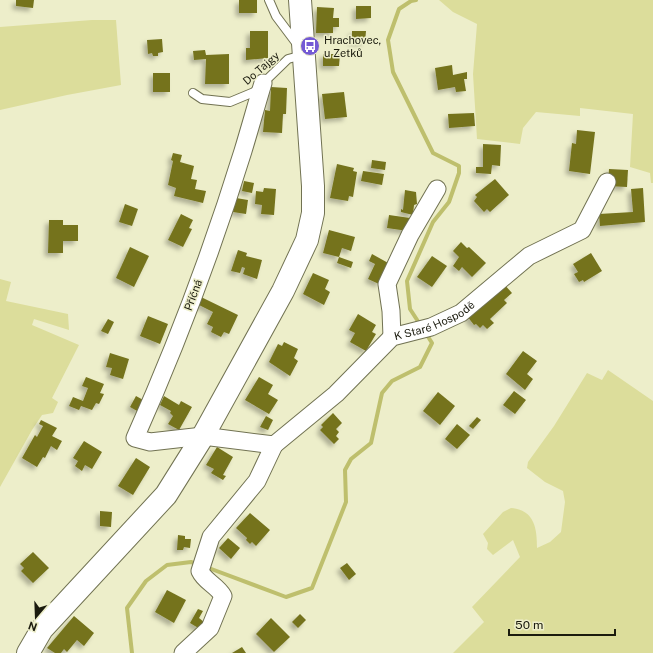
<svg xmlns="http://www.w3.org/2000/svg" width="653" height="653" viewBox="0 0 653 653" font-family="'Public Sans',sans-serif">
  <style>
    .green { fill: #dcdd9b }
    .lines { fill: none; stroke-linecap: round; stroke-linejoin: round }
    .stream { stroke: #bebf6d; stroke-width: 4 }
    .building { fill: #74731e; filter: url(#shadow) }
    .lane-casing { stroke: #717252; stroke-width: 10 }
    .street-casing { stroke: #717252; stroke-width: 19 }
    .secondary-casing { stroke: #717252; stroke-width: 24 }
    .lane { stroke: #fff; stroke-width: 8 }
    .street { stroke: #fff; stroke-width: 17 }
    .secondary { stroke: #fff; stroke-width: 22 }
    .labels { text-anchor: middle; stroke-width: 3; stroke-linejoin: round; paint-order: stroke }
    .poi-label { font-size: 11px; fill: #1b1b0e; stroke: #edeeca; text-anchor: start }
    .street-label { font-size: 11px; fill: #1b1b0e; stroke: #edeeca }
  </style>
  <defs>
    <filter id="shadow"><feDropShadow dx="-3.5" dy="3.5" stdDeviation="2" flood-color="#0004"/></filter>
  </defs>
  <rect width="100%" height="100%" fill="#edeeca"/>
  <g class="green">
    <path d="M439 0H653V183H651L650 173 630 167 633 114 580 108V116L536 112 523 128 520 144 477 139 473 74 477 24 453 12Z"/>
    <path d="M92 20H116L121 85 67 95 0 110V27Z"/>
    <path d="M0 279 11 282 6 301 68 314 69 330 34 319 32 325 79 345 52 398 58 402 53 413 42 415 32 430 0 487Z"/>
    <path d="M608 370 653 401V653H453L484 622 472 607 520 557 513 540 493 555 487 549 488 543 483 534 503 512 511 508C535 510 537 529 537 548L550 542 561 532 565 502 563 491 545 482 527 468 528 462 554 426 587 373 602 380Z"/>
  </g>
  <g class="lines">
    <g class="stream">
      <path d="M416 0 411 1 399 9 388 40 393 72 433 153 459 166V173L449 202 433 222 407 281 410 309 421 326"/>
      <path d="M206 567 286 597 312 588 346 502 345 470 351 459 371 443 382 393 392 381 420 367 432 343 425 332"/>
      <path d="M132 653 127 608 146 581 167 565 191 562 197 564"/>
    </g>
  </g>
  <g class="building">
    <path d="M16 0H34L33 8 16 6Z"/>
    <rect x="239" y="0" width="18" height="13"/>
    <path d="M356 6H371V18L356 19Z"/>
    <path d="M317 7 334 8 333 18H339V27H333V33H316Z"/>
    <path d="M250 31H268V58L246 60V48H250Z"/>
    <path d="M352 31H366L365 42H352Z"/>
    <path d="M162 39 163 52 158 53V56H153L152 53 148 54 147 40Z"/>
    <path d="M205 50 206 55 229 54V84H205L206 59 194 60 193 51Z"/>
    <path d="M323 54H340L339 66H323Z"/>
    <path d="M452 65 453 75 467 72V79H464L466 91 456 92 455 87 438 90 435 68Z"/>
    <rect x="153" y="73" width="17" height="19"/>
    <path d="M271 87 287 88 286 114H283L282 133 263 132 265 110 270 111Z"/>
    <path d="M344 92 347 117 325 119 322 94Z"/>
    <path d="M474 113 475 126 449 128 448 114Z"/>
    <path d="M577 130 595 132 590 174 569 171 572 143 576 144Z"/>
    <path d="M483 144 501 145 500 166 492 165 491 174 476 173V167H483Z"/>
    <path d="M173 153 182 155 180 162 194 166 191 179 197 180 195 189 206 191 203 203 174 196 176 188 168 185 173 161 171 160Z"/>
    <path d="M372 160 386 162 385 170 371 168Z"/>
    <path d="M337 164 354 168 353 171 357 172 353 197 349 196 348 201 330 198Z"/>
    <path d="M609 169 628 170 627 187 608 186Z"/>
    <path d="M363 171 384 174 382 185 361 181Z"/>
    <path d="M495 179 509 195 490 212 487 209 484 212 474 201 477 197 475 195Z"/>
    <path d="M244 181 254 183 252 193 242 191Z"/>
    <path d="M264 188 276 189 274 215 261 214 262 205 255 204 256 191 263 192Z"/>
    <path d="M643 188 645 222 600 226 599 214 633 212 631 189Z"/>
    <path d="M405 190 416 192 417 204 414 205 413 215 401 212V209L403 210Z"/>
    <path d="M236 198 248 200 246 214 233 212Z"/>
    <path d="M125 204 138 209 132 226 119 222Z"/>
    <path d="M181 214 193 220 189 228 192 229 183 247 168 240Z"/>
    <path d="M389 215 410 218 408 231 387 228Z"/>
    <path d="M49 220H63V225H78V241H63V253H48Z"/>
    <path d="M329 230 355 237 351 251 342 248 339 257 353 262 351 268 337 263 339 257 323 253Z"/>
    <path d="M461 242 467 248 469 247 486 263 472 277 462 267 459 271 453 266 459 257 453 251Z"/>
    <path d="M130 247 149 256 134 287 116 278Z"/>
    <path d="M238 250 247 253 246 256 262 260 257 279 243 274 245 268 242 267 240 273 231 271Z"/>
    <path d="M591 253 602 271 584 282 583 280 579 282 574 274 578 272 573 264Z"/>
    <path d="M372 254 390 264 379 284 368 279 375 264 369 261Z"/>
    <path d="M432 256 447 266 432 287 417 277Z"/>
    <path d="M313 273 329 280 325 289 330 292 324 305 303 294Z"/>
    <path d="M503 283 512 293 504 300 507 303 490 319 494 323 487 329 483 325 480 328 476 324 474 325 467 316Z"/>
    <path d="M201 297 238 315 229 334 224 332 221 337 211 332 213 327 207 324 213 312 197 304Z"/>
    <path d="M358 314 376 325 372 332 376 334 366 351 350 342 355 333 349 330Z"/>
    <path d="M148 316 168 324 160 344 140 336Z"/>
    <path d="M108 319 114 322 108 334 101 331Z"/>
    <path d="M284 342 298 349 294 358 298 361 290 376 269 362 278 344 282 346Z"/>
    <path d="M523 351 537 361 527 374 533 379 525 390 506 374Z"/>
    <path d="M110 353 129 359 123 379 110 375 112 368 106 367Z"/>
    <path d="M86 377 104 384 100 393 104 394 99 404 96 403 92 410 81 406 79 410 69 406 73 397 83 401 88 388 82 386Z"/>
    <path d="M259 377 273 385 268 394 278 400 269 414 245 400Z"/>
    <path d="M514 391 526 400 515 414 503 405Z"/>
    <path d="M438 392 455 406 440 425 423 411Z"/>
    <path d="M136 396 145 401 139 412 130 407Z"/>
    <path d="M164 396 179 405 181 401 192 407 179 430 168 424 173 416 170 413 171 411 160 405Z"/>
    <path d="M333 413 342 423 336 429 339 432 336 436 339 439 334 444 320 430 323 427 321 425Z"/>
    <path d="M266 416 273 420 268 430 260 427Z"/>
    <path d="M477 417 481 420 473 429 469 426Z"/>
    <path d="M41 420 57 428 52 436 62 441 57 450 51 446 45 458 43 457 37 467 22 458 35 435 37 437 43 426 39 424Z"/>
    <path d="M457 424 470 435 457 449 445 439Z"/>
    <path d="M84 441 102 452 92 469 85 465 82 471 75 466 78 461 73 458Z"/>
    <path d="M217 447 233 457 223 475 226 476 223 480 211 473 214 469 206 465Z"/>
    <path d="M136 458 150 467 133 495 118 486Z"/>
    <path d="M100 511 112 512 111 527 100 526Z"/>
    <path d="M250 513 270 530 256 546 252 542 250 544 246 540 247 538 236 528Z"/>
    <path d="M178 535 185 536V539H191L190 548 184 547 183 550H177Z"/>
    <path d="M228 538 240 548 231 559 219 548Z"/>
    <path d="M33 552 49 568 33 583 21 571 24 568 20 564Z"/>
    <path d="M347 563 356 574 349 580 340 568Z"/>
    <path d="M167 590 186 600 174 623 155 612Z"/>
    <path d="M198 609 203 611 199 618 204 622 200 629 190 623Z"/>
    <path d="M300 614 306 620 298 628 292 622Z"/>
    <path d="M74 616 94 633 84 646 77 640 67 652 64 649 61 653H55L47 648Z"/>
    <path d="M271 618 290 637 274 652 256 634Z"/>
    <path d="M242 647 246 653H232Z"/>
  </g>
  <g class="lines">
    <defs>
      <g id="lane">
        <path d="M269 0 276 16 297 44"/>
        <path d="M193 93 202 99 230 102 254 92 288 59 303 55"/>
      </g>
      <g id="street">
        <path id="s1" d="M263 83C256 106 250 128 243 151 213 248 177 344 135 438L150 442 203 436 274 445 336 394 392 337 431 327 461 313 529 256 582 230 607 182"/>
        <path d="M392 337 391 311 387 284 410 235 437 189"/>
        <path d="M183 653 210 628 223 596C217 585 205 582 200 571L211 537 257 481 274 445"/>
      </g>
      <path id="secondary" d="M28 653 42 629 166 495 203 436 283 291 307 240 313 213V186L300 0"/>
    </defs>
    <use href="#lane" class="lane-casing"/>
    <use href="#street" class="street-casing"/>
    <use href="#secondary" class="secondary-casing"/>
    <use href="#lane" class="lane"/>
    <use href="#street" class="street"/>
    <use href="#secondary" class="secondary"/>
  </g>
  <defs>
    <symbol id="bus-disc" viewBox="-11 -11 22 22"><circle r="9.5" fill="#745ad4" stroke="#edeeca"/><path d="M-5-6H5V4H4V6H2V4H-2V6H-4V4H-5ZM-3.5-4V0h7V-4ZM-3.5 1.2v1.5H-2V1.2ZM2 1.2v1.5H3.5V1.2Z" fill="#fff"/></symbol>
  </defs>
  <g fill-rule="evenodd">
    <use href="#bus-disc" x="299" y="35" width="22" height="22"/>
  </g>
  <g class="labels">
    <g class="poi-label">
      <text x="324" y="44">Hrachovec,<tspan x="324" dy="13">u Zetků</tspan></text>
    </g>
    <g class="street-label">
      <text transform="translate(261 68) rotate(-41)" y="4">Do Tajgy</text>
      <text transform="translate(193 295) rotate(-70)" y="4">Příčná</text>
      <text dy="4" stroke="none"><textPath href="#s1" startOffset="724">K Staré Hospodě</textPath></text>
    </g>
  </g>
  <g transform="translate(36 617) rotate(199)" stroke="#edeeca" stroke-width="3" paint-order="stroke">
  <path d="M0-3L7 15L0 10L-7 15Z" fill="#1b1b0e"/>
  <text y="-6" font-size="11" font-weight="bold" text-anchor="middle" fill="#1b1b0e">N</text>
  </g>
  <path d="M509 629v6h106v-6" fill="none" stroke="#1b1b0e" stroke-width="2"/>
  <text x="515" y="629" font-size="12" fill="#1b1b0e" stroke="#edeeca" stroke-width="3" paint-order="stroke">50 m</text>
</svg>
